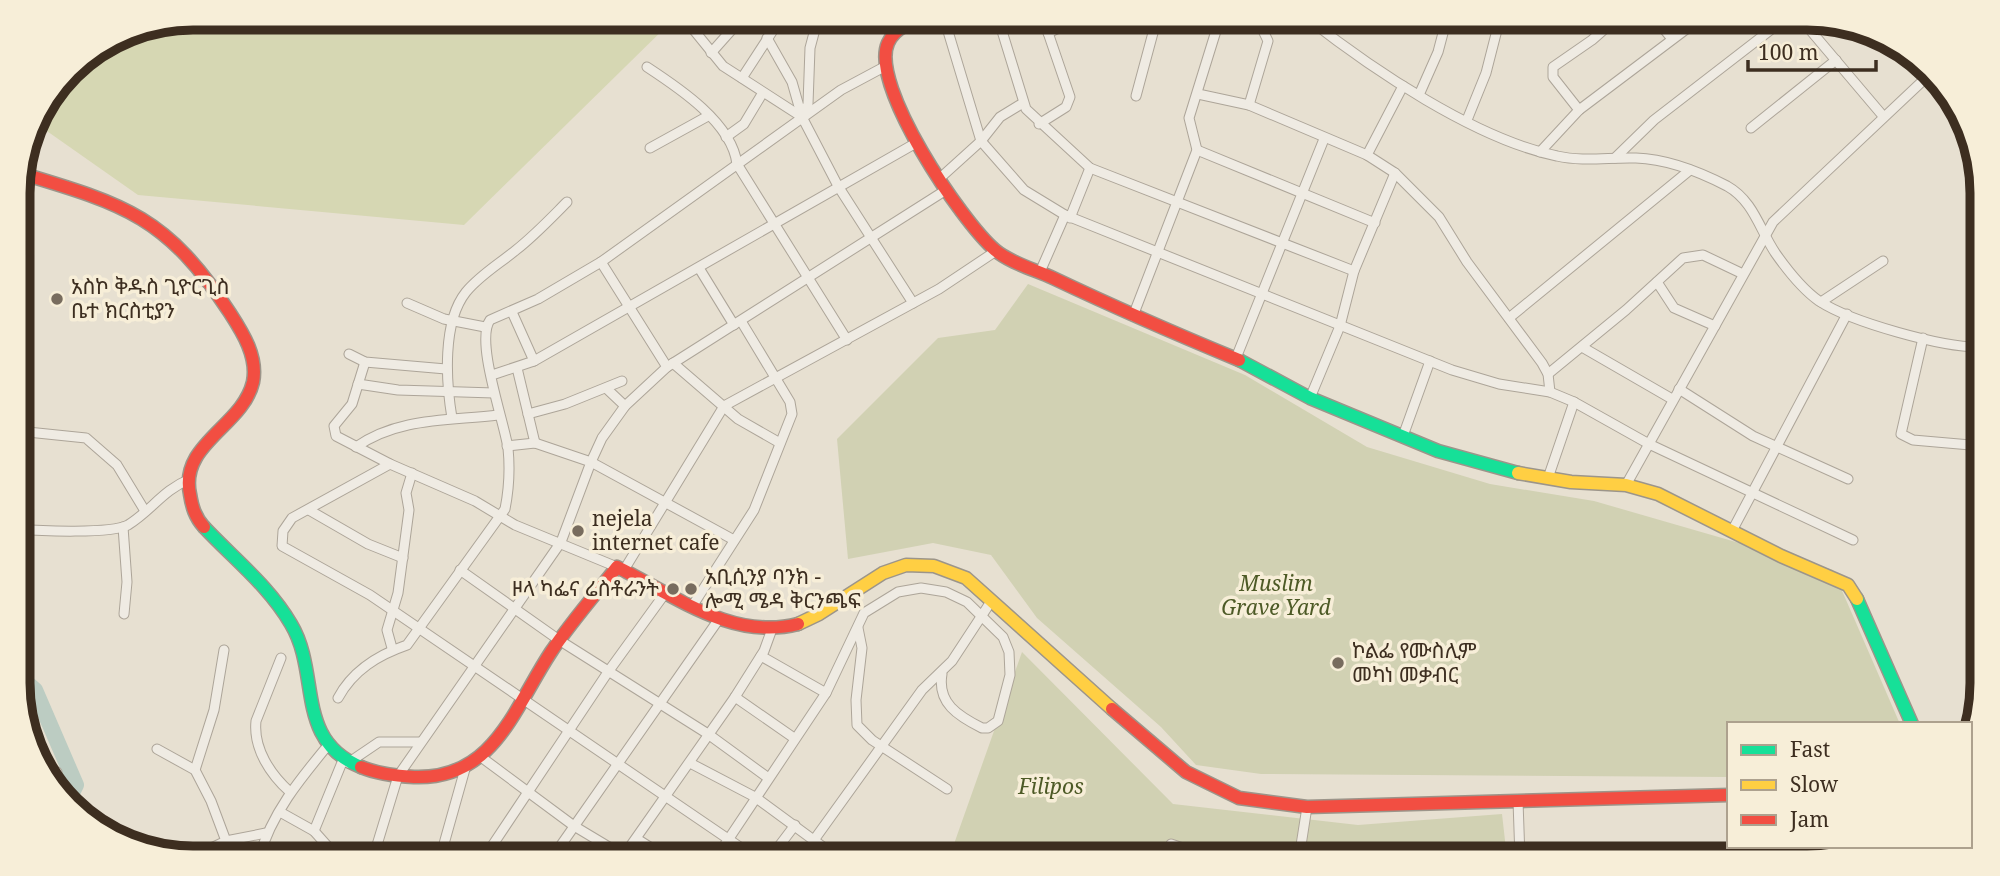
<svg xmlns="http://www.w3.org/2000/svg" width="2000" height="876" viewBox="0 0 2000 876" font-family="'Noto Serif','Noto Sans Ethiopic',serif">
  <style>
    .green { fill: #d6d7b3 }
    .cemetery { fill: #d1d1b3 }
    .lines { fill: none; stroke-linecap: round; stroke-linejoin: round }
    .river { stroke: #bcccc2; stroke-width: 16 }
    .street-casing { stroke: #ada599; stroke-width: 11 }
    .fast-casing { stroke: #9c958a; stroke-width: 15 }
    .slow-casing { stroke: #9c958a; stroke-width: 15 }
    .jam-casing { stroke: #9c958a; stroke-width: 15 }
    .street { stroke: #efebe3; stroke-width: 9 }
    .fast { stroke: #16e098; stroke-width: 12 }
    .slow { stroke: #ffcf43; stroke-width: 12 }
    .jam { stroke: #f24e42; stroke-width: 12 }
    .poi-dot { fill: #786c5e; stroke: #f7eed8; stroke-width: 2.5 }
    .labels { text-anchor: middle; stroke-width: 7; stroke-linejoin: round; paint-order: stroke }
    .poi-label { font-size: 21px; fill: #3d2e20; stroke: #f7eed8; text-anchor: start }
    .park-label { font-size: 21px; font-style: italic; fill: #4d5a26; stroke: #f7eed8 }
    .rim { fill: none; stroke: #3d2e20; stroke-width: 9 }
  </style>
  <rect width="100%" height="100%" fill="#e7e0d1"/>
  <path class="green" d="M193 18H675L464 225 138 195 34 122 77 61 126 31Z"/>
  <g class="cemetery">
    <path d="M1028 284 1245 375 1367 447 1490 484 1594 501 1833 570 1900 724H1729V777L1261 774 1196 765 1161 727 1037 618 991 555 933 543 848 559 837 439 938 338 995 330Z"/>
    <path d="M1022 652 1173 804 1358 825 1502 814 1507 858H949Z"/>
  </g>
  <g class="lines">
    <path class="river" d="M19 676 35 690 76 785 68 801"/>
    <defs>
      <g id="street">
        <path d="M684 18 723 66 802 117"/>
        <path d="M944 18 981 141 1024 190 1065 215 1452 370 1499 384 1550 392 1574 402 1649 444 1853 540"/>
        <path d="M998 18 1026 109 1090 168 1354 271"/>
        <path d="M1220 18H1241"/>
        <path d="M1307 18C1372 69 1475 139 1557 156 1583 162 1610 157 1636 158 1667 159 1700 172 1727 186 1754 201 1760 231 1776 254 1788 271 1802 289 1819 301 1851 322 1943 348 1981 347"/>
        <path d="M1655 18 1672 39"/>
        <path d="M1800 18 1883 116"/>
        <path d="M1048 33 1081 18"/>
        <path d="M767 38 792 82 802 117 838 186 913 303"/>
        <path d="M711 53 735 26 730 18"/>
        <path d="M647 67C679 88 732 123 737 164L847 340"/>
        <path d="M1933 76 1955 107"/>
        <path d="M742 78 781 18"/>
        <path d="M1198 94 1249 105 1367 155 1395 173 1439 217 1467 262 1542 363 1548 374 1550 392"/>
        <path d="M1419 95 1438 52 1447 18"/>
        <path d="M1136 96 1157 18"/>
        <path d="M1249 105 1268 41 1257 18"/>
        <path d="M1579 110 1553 77V67L1592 40 1617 18"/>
        <path d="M803 115 808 104 810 48 818 18"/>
        <path d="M1467 120 1486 73 1497 30 1506 18"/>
        <path d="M1039 124 1066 107 1070 97 1043 18"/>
        <path d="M1751 128 1836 60"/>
        <path d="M726 137 744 124 762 94"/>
        <path d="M650 148 708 116"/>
        <path d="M1197 150 1375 223"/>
        <path d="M1540 152 1579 110 1701 18"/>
        <path d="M1367 155 1403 86"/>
        <path d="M1615 158 1654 120 1786 18"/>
        <path d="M939 179 981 141 1000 117 1023 103"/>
        <path d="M1070 218 1090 168"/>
        <path d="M601 262 667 367"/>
        <path d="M699 268 734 325"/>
        <path d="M1040 272 1065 215"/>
        <path d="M1657 282 1674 308 1715 326"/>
        <path d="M1821 302 1883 261"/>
        <path d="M407 303 444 319 485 327"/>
        <path d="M512 312 534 361 916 143"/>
        <path d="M1133 316 1197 150 1189 118 1220 18"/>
        <path d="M1509 318 1690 170"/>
        <path d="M1923 338 1901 434 1913 440 1982 446"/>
        <path d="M1582 347 1672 399"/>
        <path d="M349 354 365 362 446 369"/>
        <path d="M1236 358 1324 139"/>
        <path d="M365 362 352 404 334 426 336 436 390 464 475 501 515 525 617 567"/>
        <path d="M673 363 738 419 780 443"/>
        <path d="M517 368 535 443"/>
        <path d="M1548 374 1626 310 1683 258 1703 255 1743 274"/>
        <path d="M492 375 534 361"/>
        <path d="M358 384 398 390 494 393"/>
        <path d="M607 389 625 406"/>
        <path d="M1679 389 1753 436 1848 479"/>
        <path d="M1310 398 1340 326 1354 271 1395 173"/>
        <path d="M528 414 565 404 622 381"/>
        <path d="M452 418C446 382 442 322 466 292 480 275 499 264 516 250 534 236 550 219 567 202"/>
        <path d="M1982 427 1977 526 1982 562"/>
        <path d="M18 431 86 438 117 465 145 511"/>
        <path d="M1403 436 1430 361"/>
        <path d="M507 446 535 443 591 462 734 540"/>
        <path d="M356 447C399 417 450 421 498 415"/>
        <path d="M390 464 292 518 283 531 282 546 370 595 756 858"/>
        <path d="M1548 478 1574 402"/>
        <path d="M1626 485 1773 222 1930 74"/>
        <path d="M309 510 368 544 403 558"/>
        <path d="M123 527 127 582 124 614"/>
        <path d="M19 529C39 531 112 534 128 525 151 511 163 490 190 479"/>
        <path d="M1732 531 1847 314"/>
        <path d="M460 570 559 640 708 734 767 777"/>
        <path d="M624 570 724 406 939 289 996 251"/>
        <path d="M693 605 754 510 792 414 790 402 741 321"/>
        <path d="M858 628 862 648 856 700 857 725 872 740 947 789"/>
        <path d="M392 648 387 630 398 593 409 510 406 493 412 473"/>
        <path d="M761 656 826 693"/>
        <path d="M281 658 256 721C253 749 271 775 290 792"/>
        <path d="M735 697 794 738"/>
        <path d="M338 698C353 670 378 655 407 645L505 509C509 489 510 468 508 448 504 421 475 341 490 320L538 299 601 262 841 90 884 67"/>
        <path d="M157 749 195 770 211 801 226 841"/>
        <path d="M481 757 574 826 624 856"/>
        <path d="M348 763 379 742H420"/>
        <path d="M690 763 755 797 838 858"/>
        <path d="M44 767 57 772"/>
        <path d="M195 770 214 710 224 650"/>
        <path d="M1518 801 1520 858"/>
        <path d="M280 812 314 831 338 858"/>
        <path d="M314 831 343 760"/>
        <path d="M637 839 667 858"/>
        <path d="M814 840 922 690 952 661 992 600"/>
        <path d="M1171 844 1212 858"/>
        <path d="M190 858 226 841 266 833"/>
        <path d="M259 858C271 814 300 779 329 744"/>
        <path d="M373 858 398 776 561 542 591 462 602 438 625 406 667 367 946 190"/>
        <path d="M440 858 465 769"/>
        <path d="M484 858 608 672 666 592"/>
        <path d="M552 858 719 619"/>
        <path d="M622 858 735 697 764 651 772 629"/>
        <path d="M716 858 826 693 864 613 898 592 921 588 946 592 967 602 1003 637 1009 652 1010 675 998 721 988 728H982C958 716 937 703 942 674"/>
        <path d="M770 858 795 825"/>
        <path d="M1299 858 1307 807"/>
      </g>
      <g id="fast">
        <path d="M1239 360 1310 398 1438 451 1518 473"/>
        <path d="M204 527C234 559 269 586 291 624 321 674 294 740 361 767"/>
        <path d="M1857 599 1912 724"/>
      </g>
      <g id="slow">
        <path d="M1518 473 1571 482 1626 485 1658 494 1781 556 1848 585 1857 599"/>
        <path d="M798 624 819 614 883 573 906 565 934 566 966 578 1112 709"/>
      </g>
      <g id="jam">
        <path d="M932 18C914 22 896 25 888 43 869 85 962 222 995 250 1010 263 1036 270 1053 278 1114 307 1176 334 1239 360"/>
        <path d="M20 173C127 205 167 217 230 313 243 333 258 357 253 382 243 426 179 444 190 494 192 507 195 517 204 527"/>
        <path d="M1112 709 1186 772 1239 798 1307 807 1729 795"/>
        <path d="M361 767C378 774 396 776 414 777 494 780 514 708 551 652 571 622 595 595 617 567 674 595 732 641 798 624"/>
      </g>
    </defs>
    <use href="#street" class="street-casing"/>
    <use href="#fast" class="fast-casing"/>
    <use href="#slow" class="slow-casing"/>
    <use href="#jam" class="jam-casing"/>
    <use href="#street" class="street"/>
    <use href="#fast" class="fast"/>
    <use href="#slow" class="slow"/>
    <use href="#jam" class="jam"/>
  </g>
  <g class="poi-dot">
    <circle cx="57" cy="299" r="7"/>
    <circle cx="578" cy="531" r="7"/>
    <circle cx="673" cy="589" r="7"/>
    <circle cx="691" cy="589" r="7"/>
    <circle cx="1338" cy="663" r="7"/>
  </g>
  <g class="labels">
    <g class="poi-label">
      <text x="71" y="294">አስኮ ቅዱስ ጊዮርጊስ<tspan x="71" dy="24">ቤተ ክርስቲያን</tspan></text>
      <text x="592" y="526">nejela<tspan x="592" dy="24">internet cafe</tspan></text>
      <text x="705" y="584">አቢሲንያ ባንክ -<tspan x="705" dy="24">ሎሚ ሜዳ ቅርንጫፍ</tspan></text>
      <text x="659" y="596" text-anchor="end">ዞላ ካፌና ሬስቶራንት</text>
      <text x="1352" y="658">ኮልፌ የሙስሊም<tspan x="1352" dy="24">መካነ መቃብር</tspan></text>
    </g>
    <g class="park-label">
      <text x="1276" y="591">Muslim<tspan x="1276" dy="24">Grave Yard</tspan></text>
      <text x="1051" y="794">Filipos</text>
    </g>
  </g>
  <path d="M0 0H2000V876H0ZM193 30H1807A163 163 0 0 1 1970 193V683A163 163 0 0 1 1807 846H193A163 163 0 0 1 30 683V193A163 163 0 0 1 193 30Z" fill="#f7eed8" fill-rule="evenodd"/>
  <path class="rim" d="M193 30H1807A163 163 0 0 1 1970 193V683A163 163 0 0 1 1807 846H193A163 163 0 0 1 30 683V193A163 163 0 0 1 193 30Z"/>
  <rect x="1727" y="722" width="245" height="126" fill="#f7eed8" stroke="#ada18e" stroke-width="2"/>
  <rect x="1741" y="745" width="35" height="10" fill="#16e098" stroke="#ada18e" stroke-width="2"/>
  <text x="1790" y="757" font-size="21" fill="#3d2e20">Fast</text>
  <rect x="1741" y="780" width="35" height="10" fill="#ffcf43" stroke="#ada18e" stroke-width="2"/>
  <text x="1790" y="792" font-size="21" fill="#3d2e20">Slow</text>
  <rect x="1741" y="815" width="35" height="10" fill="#f24e42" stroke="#ada18e" stroke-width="2"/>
  <text x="1790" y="827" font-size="21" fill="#3d2e20">Jam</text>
  <path d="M1748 60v10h128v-10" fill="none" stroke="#3d2e20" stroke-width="3.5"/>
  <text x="1758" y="60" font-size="21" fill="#3d2e20" stroke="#f7eed8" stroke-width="5" paint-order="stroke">100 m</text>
</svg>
